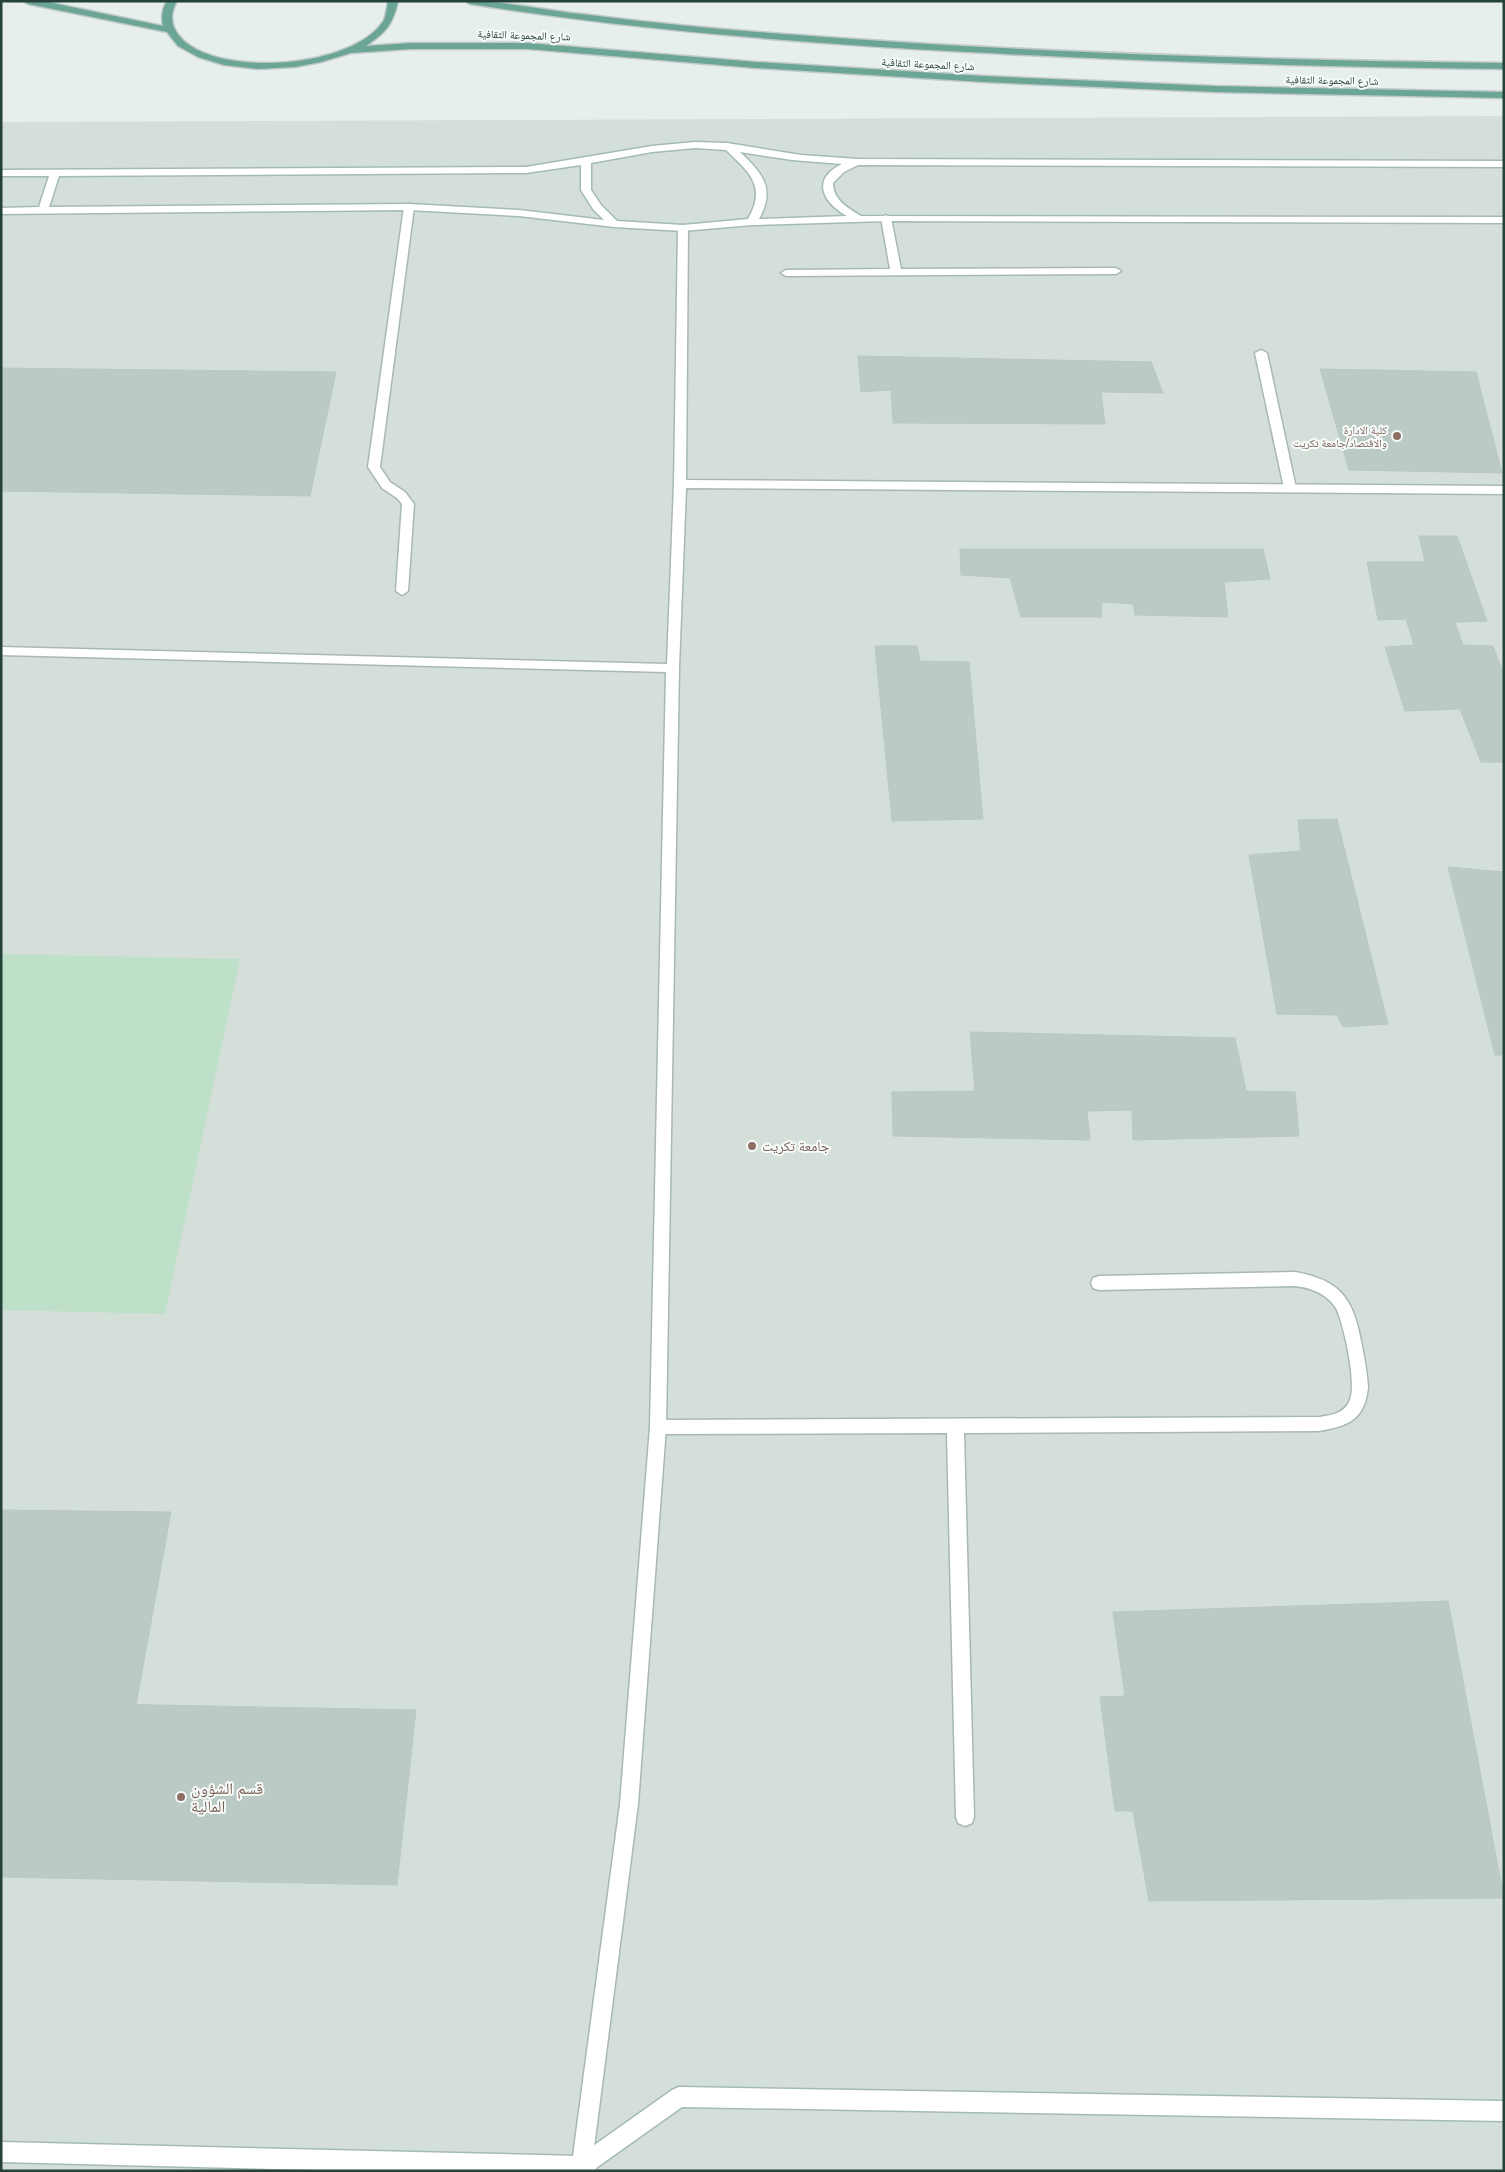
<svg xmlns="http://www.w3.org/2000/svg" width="1505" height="2172" viewBox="0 0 1505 2172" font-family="Mulish,'Noto Naskh Arabic',sans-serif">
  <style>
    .built { fill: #d4dfda }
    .green { fill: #bfe0c8 }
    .building { fill: #bbcac4; stroke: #b8c9c2 }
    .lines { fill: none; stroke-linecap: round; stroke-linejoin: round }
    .lane-casing { stroke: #a8b8b2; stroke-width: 3 }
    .street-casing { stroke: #a8b8b2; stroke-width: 3 }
    .secondary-casing { stroke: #a4bbb3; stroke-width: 3 }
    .primary-casing { stroke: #c2cac8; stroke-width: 3 }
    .lane { fill: #fff; fill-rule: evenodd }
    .street { fill: #fff; fill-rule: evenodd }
    .secondary { fill: #fff; fill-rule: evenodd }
    .primary { fill: #6aa596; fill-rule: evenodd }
    .education-dot { fill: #8d6e63; stroke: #f7fbf9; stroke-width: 2 }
    .labels { text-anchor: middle; stroke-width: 4; stroke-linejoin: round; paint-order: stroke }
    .far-street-label { font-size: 11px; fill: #24423a; stroke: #f7fbf9 }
    .far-education-label { font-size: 11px; fill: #785e54; stroke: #f7fbf9; text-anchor: end }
    .education-label { font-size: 14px; fill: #785e54; stroke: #f7fbf9; text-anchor: start }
    .near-education-label { font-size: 16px; fill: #785e54; stroke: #f7fbf9; text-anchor: start }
  </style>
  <rect width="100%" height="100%" fill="#e6efeb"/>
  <path class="built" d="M1504 116V2171H1V122Z"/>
  <path class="green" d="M1 954 240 959 165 1314 1 1310Z"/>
  <g class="building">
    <path d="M858 356 1151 362 1163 393 1101 392 1105 424 893 423 891 390 861 392Z"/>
    <path d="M1 368 336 372 310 496 1 491Z"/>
    <path d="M1320 369 1476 372 1502 473 1349 470Z"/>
    <path d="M1419 536H1457L1487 621 1455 622 1463 645 1493 646 1504 675V762H1481L1460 709 1405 711 1385 647 1414 645 1406 619 1378 620 1367 562H1425Z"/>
    <path d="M960 549H1263L1270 579 1224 582 1228 617 1135 615 1133 604 1102 602 1101 617H1021L1010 578 961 575Z"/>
    <path d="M875 646H917L920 661 969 662 983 819 892 821Z"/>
    <path d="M1337 819 1388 1024 1343 1027 1337 1015 1277 1014 1249 855 1301 851 1298 820Z"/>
    <path d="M1448 867 1504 872V1055H1495Z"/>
    <path d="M970 1032 1235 1038 1246 1091 1295 1092 1299 1136 1133 1140 1132 1110 1087 1111 1090 1140 893 1136 892 1092 975 1091Z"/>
    <path d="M1 1510 171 1512 136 1705 1 1702Z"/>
    <path d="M1448 1601 1504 1898 1149 1901 1133 1811H1115L1100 1697 1125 1696 1113 1612Z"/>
    <path d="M1 1702 416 1710 397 1885 1 1877Z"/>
  </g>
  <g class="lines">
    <defs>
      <g id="lane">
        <path d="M409 204 414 207 380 467 390 482 405 492 414 504 408 591 402 595 396 591 402 504 397 498 382 488 368 467 404 207Z"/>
        <path d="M886 215 891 218 901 269 1116 268 1121 271 1116 274 786 276 781 273 786 270 890 269 881 218Z"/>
        <path d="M1261 350 1267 353 1296 488 1290 492 1284 488 1255 353Z"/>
        <path d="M1295 1272C1340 1280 1353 1298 1361 1341 1364 1356 1367 1371 1368 1387 1365 1420 1348 1426 1319 1431L964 1433 974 1817 972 1823 965 1826 958 1823 956 1817 947 1433 658 1434 652 1432 650 1427 652 1422 658 1420 1319 1417C1331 1415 1343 1414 1349 1402 1358 1386 1344 1327 1337 1310 1328 1294 1312 1288 1295 1286L1099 1290 1093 1288 1091 1283 1093 1278 1099 1276Z"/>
      </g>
      <path id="street" d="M683 225 688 228 686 480 1504 486V494L686 488 679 668 666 1427 638 1804 591 2171H571L620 1804 650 1427 666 672 1 655V647L667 664 674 484 678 228Z"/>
      <g id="secondary">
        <path d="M695 142 727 143 801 155 858 159 1504 161V167L858 165 844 172 833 183C833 200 848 208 861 216L1504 217V223L886 221 752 225 683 231 614 227 519 216 409 210 1 214V208L39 207 49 176H1V170L526 167 652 146ZM695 148 726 150C749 172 767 186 748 219L683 225 617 221 601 205 591 190V163L652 152ZM740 152 792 160 842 164C811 179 822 202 847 216L759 219C776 188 762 173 740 152ZM581 165V190L593 209 604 220 519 210 409 204 49 207 59 176 526 173Z"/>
        <path d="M679 2087 1504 2101V2121L682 2107 596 2168 597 2171H357L1 2162V2142L579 2156 672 2090Z"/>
      </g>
      <g id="primary">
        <path d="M23 1H43L163 26C161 17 162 9 167 1H177C169 15 171 28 182 39 221 78 355 68 384 20 386 15 387 7 388 1H398C393 25 385 33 366 46L411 43H528L756 62 984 76 1215 86 1504 92V98L1215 92 984 82 756 68 528 49H411L351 53 321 62 295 67 258 69 224 65 198 57 178 46 167 32 28 4Z"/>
        <path d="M465 1C507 1 548 11 590 15 659 24 729 30 798 35 1033 53 1268 60 1504 63V69C1325 67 1146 62 968 52 801 43 635 30 470 4Z"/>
      </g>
    </defs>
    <use href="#lane" class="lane-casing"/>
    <use href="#street" class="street-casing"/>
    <use href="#secondary" class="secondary-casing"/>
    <use href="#primary" class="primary-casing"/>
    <use href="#lane" class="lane"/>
    <use href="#street" class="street"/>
    <use href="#secondary" class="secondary"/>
    <use href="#primary" class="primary"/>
  </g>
  <g class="education-dot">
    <circle cx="1397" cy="436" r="5"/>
    <circle cx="752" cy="1146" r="5"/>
    <circle cx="181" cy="1797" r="5"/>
  </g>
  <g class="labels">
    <g class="far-street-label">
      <text transform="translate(524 35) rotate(2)" y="4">شارع المجموعة الثقافية</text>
      <text transform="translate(928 64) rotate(3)" y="4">شارع المجموعة الثقافية</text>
      <text transform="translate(1332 80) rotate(1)" y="4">شارع المجموعة الثقافية</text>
    </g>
    <g class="far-education-label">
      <text x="1387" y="434">كلية الادارة<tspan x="1387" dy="13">والاقتصاد/جامعة تكريت</tspan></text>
    </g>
    <g class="education-label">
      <text x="762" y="1151">جامعة تكريت</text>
    </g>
    <g class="near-education-label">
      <text x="191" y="1794">قسم الشؤون<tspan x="191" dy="18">المالية</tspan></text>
    </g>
  </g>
  <rect width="1505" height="2172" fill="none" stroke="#24423a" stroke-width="5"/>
</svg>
